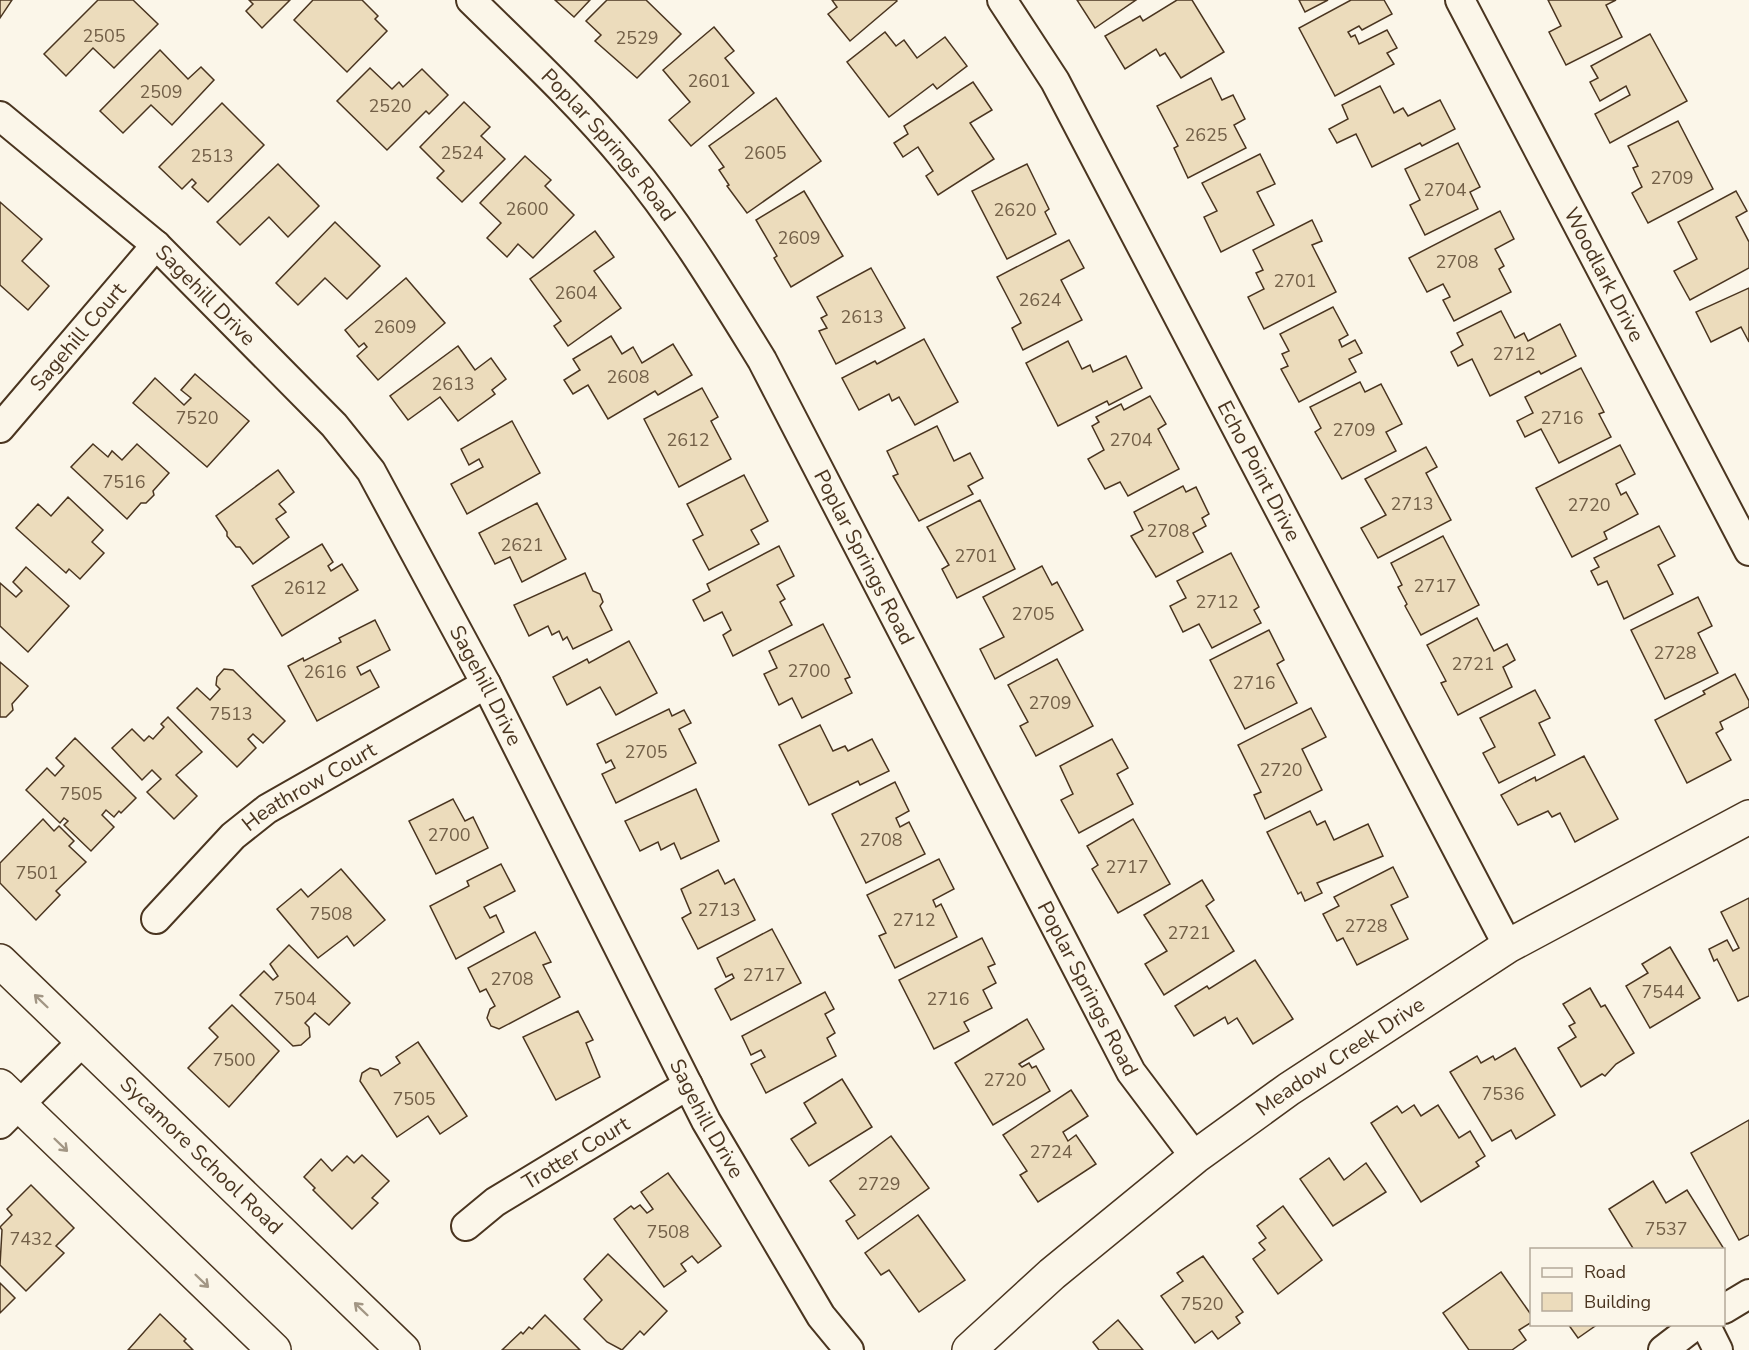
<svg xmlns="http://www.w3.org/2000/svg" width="1749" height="1350" viewBox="0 0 1749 1350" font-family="'Nunito Sans',sans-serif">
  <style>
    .building { fill: #ecdcbc; stroke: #4a3520; stroke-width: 1.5 }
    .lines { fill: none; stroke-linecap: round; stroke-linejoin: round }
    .minor-casing { stroke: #4a3520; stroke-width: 32 }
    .tertiary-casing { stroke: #4a3520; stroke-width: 36 }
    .secondary-casing { stroke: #4a3520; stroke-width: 36 }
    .minor { stroke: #fbf6e9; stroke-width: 28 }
    .tertiary { stroke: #fbf6e9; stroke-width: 33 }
    .secondary { stroke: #fbf6e9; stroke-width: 33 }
    .oneway { stroke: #a29684 }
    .labels { text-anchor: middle; stroke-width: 4.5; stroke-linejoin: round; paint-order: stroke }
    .number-label { font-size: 18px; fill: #725f47 }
    .street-label { font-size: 21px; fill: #4a3520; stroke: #fbf6e9 }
  </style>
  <rect width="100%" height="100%" fill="#fbf6e9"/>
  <g class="building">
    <path d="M0 0H12L0 18Z"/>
    <path d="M98 0H133L158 24 114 68 93 48 66 76 44 54Z"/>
    <path d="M249 0H290L262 28 246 11 253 4Z"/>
    <path d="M313 0H362L378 16 375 19 387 31 347 72 294 20Z"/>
    <path d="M555 0H590L574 17Z"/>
    <path d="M607 0H646L681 34 637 78 595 41 601 35 586 21Z"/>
    <path d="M832 0H896L897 1 850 41 828 14 837 7Z"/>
    <path d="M1077 0H1136L1095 28Z"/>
    <path d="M1177 0H1192L1224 52 1181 78 1165 53 1160 56 1156 49 1125 69 1105 36 1140 16 1143 21Z"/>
    <path d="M1299 0H1328L1305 12Z"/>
    <path d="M1351 0H1384L1392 14 1362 30 1359 26 1348 32 1351 37 1355 35 1359 44 1387 30 1397 48 1387 53 1394 64 1335 96 1299 28Z"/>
    <path d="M1548 0H1616L1606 5 1622 37 1566 65 1549 32 1561 26Z"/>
    <path d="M714 27 734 51 725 58 754 93 691 146 669 120 690 102 663 70Z"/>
    <path d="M885 32 896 46 904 40 917 58 945 37 967 66 937 89 933 84 889 117 847 62Z"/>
    <path d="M1650 34 1687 101 1610 143 1595 114 1630 95 1626 86 1600 101 1590 82 1598 78 1591 66Z"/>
    <path d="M160 50 188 79 201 67 214 80 172 125 151 105 123 133 100 111Z"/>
    <path d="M370 68 392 89 399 82 403 87 422 69 448 95 429 114 426 111 387 150 337 101Z"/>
    <path d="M1211 78 1222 100 1233 95 1245 119 1234 125 1246 148 1188 178 1174 148 1178 146 1157 106Z"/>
    <path d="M973 82 992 110 970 123 994 159 938 195 926 176 933 171 918 147 903 157 894 143 908 134 904 126Z"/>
    <path d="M1380 86 1394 113 1403 108 1408 116 1440 100 1455 129 1422 146 1420 143 1372 167 1356 134 1337 143 1329 129 1348 119 1342 105Z"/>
    <path d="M776 98 821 161 747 213 727 186 729 185 719 170 724 167 709 146Z"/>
    <path d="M464 102 490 127 481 136 505 159 462 202 437 178 444 171 420 147Z"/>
    <path d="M222 103 264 145 208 202 192 187 196 183 192 179 182 189 159 167Z"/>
    <path d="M1678 121 1713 189 1648 223 1632 193 1642 187 1633 168 1638 166 1628 146Z"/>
    <path d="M1458 143 1480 187 1470 192 1478 209 1425 235 1410 205 1420 200 1405 169Z"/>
    <path d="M1260 154 1275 184 1257 192 1274 225 1221 252 1204 217 1217 211 1202 183Z"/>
    <path d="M525 156 551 180 545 186 574 215 533 258 518 244 507 257 487 238 501 223 480 203Z"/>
    <path d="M278 164 319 206 288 237 269 217 240 245 217 222Z"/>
    <path d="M1027 164 1049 209 1045 212 1056 234 1007 259 972 191Z"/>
    <path d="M804 191 843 256 791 287 774 258 777 256 756 220Z"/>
    <path d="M1736 191 1747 211 1736 217 1749 242V268L1690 300 1674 271 1697 259 1678 222Z"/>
    <path d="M0 202 42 239 22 261 49 286 28 310 0 285Z"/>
    <path d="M1500 211 1514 239 1495 249 1504 266 1499 269 1511 292 1454 321 1443 300 1450 297 1443 284 1427 292 1409 258Z"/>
    <path d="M1312 220 1322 241 1312 245 1336 292 1264 329 1248 297 1264 289 1256 273 1263 270 1253 250Z"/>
    <path d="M335 222 380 266 347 299 325 278 298 305 276 283Z"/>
    <path d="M595 231 614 257 594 271 621 308 568 346 554 326 561 321 530 279Z"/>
    <path d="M1069 240 1084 268 1061 280 1082 320 1023 350 1012 328 1021 323 997 277Z"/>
    <path d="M871 268 905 328 836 364 819 331 827 328 821 318 827 315 817 297Z"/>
    <path d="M406 278 445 323 378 380 357 356 367 347 364 343 359 347 345 330Z"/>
    <path d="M1749 288V342L1741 327 1711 342 1696 312Z"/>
    <path d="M1333 307 1348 335 1339 340 1342 347 1355 340 1362 353 1349 359 1356 372 1299 402 1281 369 1288 366 1282 354 1289 351 1280 334Z"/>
    <path d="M1501 311 1515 338 1524 333 1528 341 1560 324 1576 356 1541 374 1539 371 1490 396 1472 359 1458 366 1451 352 1463 345 1457 333Z"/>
    <path d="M611 336 622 354 633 347 642 363 673 344 692 375 658 395 655 391 608 419 588 385 573 394 564 380 580 370 573 359Z"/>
    <path d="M924 339 958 402 915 425 899 397 892 401 889 394 859 410 842 378 875 361 877 364Z"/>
    <path d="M1068 341 1082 369 1090 365 1093 372 1126 356 1142 388 1109 405 1107 401 1058 426 1026 363Z"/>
    <path d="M458 346 475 370 491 358 506 379 492 390 495 394 458 421 440 397 408 420 390 396Z"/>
    <path d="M1581 368 1604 412 1599 414 1611 437 1559 463 1541 429 1525 437 1517 421 1533 413 1525 397Z"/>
    <path d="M195 374 249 421 207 467 133 403 155 378 184 405 191 398 181 390Z"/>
    <path d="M1360 382 1365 392 1381 384 1402 424 1386 432 1396 451 1342 479 1315 432 1321 428 1310 407Z"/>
    <path d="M702 388 718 417 711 421 731 459 679 487 644 419Z"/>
    <path d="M1150 396 1166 424 1158 429 1179 469 1128 496 1120 482 1105 489 1088 459 1104 450 1092 426 1099 422 1096 417 1121 404 1124 410Z"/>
    <path d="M512 421 540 473 467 514 451 484 483 467 479 459 469 465 461 449Z"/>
    <path d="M937 426 954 461 970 453 983 478 968 486 973 494 919 521 893 476 898 474 887 451Z"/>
    <path d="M93 444 108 457 112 451 122 460 137 444 169 473 153 491 154 495 146 503H141L127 519 71 467Z"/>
    <path d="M1620 445 1635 474 1616 484 1621 495 1626 492 1638 514 1604 532 1607 539 1572 557 1536 488Z"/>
    <path d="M1426 447 1437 467 1426 473 1451 520 1378 558 1361 528 1386 515 1365 479Z"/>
    <path d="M278 470 294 492 279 504 286 512 276 519 289 537 253 564 240 547H236L227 536V532L216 516Z"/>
    <path d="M744 475 768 521 751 530 759 544 709 570 693 540 703 535 687 504Z"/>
    <path d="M1183 486 1186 492 1196 487 1209 514 1202 518 1206 526 1193 533 1203 552 1156 577 1131 536 1143 530 1134 512Z"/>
    <path d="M68 497 103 530 92 542 104 553 80 579 69 569 66 573 16 528 38 504 51 516Z"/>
    <path d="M980 500 1015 569 957 598 942 569 949 565 927 527Z"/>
    <path d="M537 503 566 559 522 582 510 557 495 564 479 533Z"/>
    <path d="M1659 526 1675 556 1658 565 1673 594 1624 619 1607 581 1598 585 1591 571 1599 567 1594 558Z"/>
    <path d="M1443 536 1479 605 1421 635 1405 606 1407 604 1398 587 1402 585 1391 563Z"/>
    <path d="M322 544 333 562 328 566 331 571 342 564 358 590 282 636 252 586Z"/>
    <path d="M779 546 794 576 777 585 785 599 780 602 792 625 733 656 723 635 731 630 722 612 704 621 693 600 710 591 707 584Z"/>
    <path d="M1231 553 1259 607 1254 610 1261 623 1212 648 1199 624 1183 632 1170 606 1186 598 1177 581Z"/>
    <path d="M1042 566 1052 585 1057 582 1083 630 995 679 980 649 1004 637 983 597Z"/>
    <path d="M26 567 69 606 28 652 0 626V583L16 597 22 591 13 582Z"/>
    <path d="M585 573 593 591 600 594 603 602 600 606 612 630 573 649 567 637 563 640 559 631 552 635 548 626 529 636 514 605Z"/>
    <path d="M1698 597 1712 626 1698 633 1718 673 1665 699 1631 630Z"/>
    <path d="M1477 618 1494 651 1507 644 1515 660 1503 667 1512 687 1458 715 1441 683 1446 681 1427 645Z"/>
    <path d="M375 620 390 650 357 667 361 675 370 670 379 687 317 721 288 666 303 658 304 661 341 642 339 638Z"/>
    <path d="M823 624 850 677 845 679 852 693 802 718 792 698 779 705 764 674 777 668 769 651Z"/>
    <path d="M1269 630 1284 660 1277 664 1297 703 1245 729 1210 660Z"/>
    <path d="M629 641 657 693 616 715 600 687 567 705 553 677 587 659 589 663Z"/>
    <path d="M1057 659 1093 726 1036 756 1020 726 1028 722 1008 685Z"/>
    <path d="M0 662 28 686 12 704 13 710 6 717H0Z"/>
    <path d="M224 669 233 670 285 721 263 743 253 734 248 739 256 748 237 767 177 708 197 688 210 700 220 689 216 685 217 677Z"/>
    <path d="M1735 674 1749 701V707L1720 722 1723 729 1716 733 1731 760 1687 783 1655 720 1705 694 1703 691Z"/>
    <path d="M1535 690 1550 718 1539 723 1555 755 1499 783 1483 753 1495 747 1480 718Z"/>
    <path d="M1311 708 1326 737 1302 749 1322 790 1265 819 1254 795 1261 792 1238 745Z"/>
    <path d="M669 709 672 716 684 710 691 723 679 729 696 763 616 803 602 774 615 768 611 760 606 763 597 744Z"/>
    <path d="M168 717 202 752 176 775 197 796 174 819 147 792 161 779 152 770 142 780 112 748 132 729 144 741 149 736 153 739 164 727 161 724Z"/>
    <path d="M820 725 833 751 845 746 848 751 872 739 889 771 860 785 858 781 809 805 779 745Z"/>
    <path d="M75 738 136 798 121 813 119 811 114 817 106 810 102 815 114 827 91 851 64 825 68 821 64 818 60 823 26 790 47 768 55 776 64 766 56 758Z"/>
    <path d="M1112 739 1128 768 1117 774 1133 804 1079 833 1061 800 1073 794 1060 766Z"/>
    <path d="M1584 756 1618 819 1575 842 1560 813 1552 817 1548 811 1518 825 1501 795 1535 777 1536 781Z"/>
    <path d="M895 782 909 811 896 818 900 827 909 822 925 854 866 883 832 814Z"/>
    <path d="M696 789 719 841 681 859 674 843 661 850 658 842 640 851 625 821Z"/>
    <path d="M453 799 465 821 473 817 488 848 436 874 409 821Z"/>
    <path d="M1310 811 1317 825 1325 821 1334 840 1368 824 1383 856 1317 883 1322 893 1305 901 1301 892 1298 894 1267 832Z"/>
    <path d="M43 819 54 831 59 826 74 841 69 846 86 862 56 891 60 895 36 920 0 883V863Z"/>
    <path d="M1133 819 1170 884 1118 913 1092 869 1098 865 1087 846Z"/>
    <path d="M939 859 954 889 933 900 936 907 941 904 957 937 895 968 879 936 886 933 867 895Z"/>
    <path d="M501 864 515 891 484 907 490 918 496 915 504 932 456 959 430 906 469 886 467 881Z"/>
    <path d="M1393 867 1408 897 1391 905 1408 939 1357 965 1343 938 1337 941 1323 914 1339 906 1334 897Z"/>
    <path d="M341 869 385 920 354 946 347 936 318 958 277 909 301 889 308 897Z"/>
    <path d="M718 870 725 884 734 879 755 920 698 949 682 918 691 913 681 889Z"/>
    <path d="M1202 880 1214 900 1206 906 1234 951 1164 995 1145 964 1167 951 1144 915Z"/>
    <path d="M1749 898V996L1738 1001 1717 959 1714 961 1709 949 1727 940 1733 951 1739 948 1721 912Z"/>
    <path d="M772 929 801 983 731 1020 715 989 734 978 732 974 726 977 717 958Z"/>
    <path d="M535 932 551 962 543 965 560 997 499 1029 491 1026 487 1018 490 1009 495 1006 486 989 480 992 468 968Z"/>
    <path d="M982 938 995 964 988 967 996 983 983 990 992 1008 964 1022 969 1031 934 1049 899 980Z"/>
    <path d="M289 945 350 1003 329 1025 315 1013 305 1023 309 1027 310 1037 301 1045 293 1046 240 995 264 971 273 980 278 976 270 964Z"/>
    <path d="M1670 947 1700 998 1650 1028 1626 986 1648 973 1642 964Z"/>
    <path d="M1255 960 1293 1019 1253 1044 1237 1018 1228 1024 1225 1017 1194 1036 1175 1006 1207 986 1209 989Z"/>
    <path d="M1590 988 1601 1007 1605 1005 1634 1053 1616 1064 1605 1076 1602 1074 1581 1087 1558 1048 1576 1037 1569 1026 1575 1023 1563 1004Z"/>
    <path d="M825 992 834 1009 825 1014 835 1033 827 1038 836 1056 766 1093 751 1064 765 1057 761 1050 751 1055 742 1036Z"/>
    <path d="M232 1005 279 1051 229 1107 188 1068 218 1037 209 1028Z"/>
    <path d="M578 1011 593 1040 586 1043 600 1077 556 1100 523 1037Z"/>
    <path d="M1027 1019 1044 1049 1019 1064 1022 1067 1029 1063 1032 1068 1036 1066 1050 1091 993 1125 955 1063Z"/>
    <path d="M418 1042 467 1116 440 1134 428 1116 397 1137 360 1081 362 1073 370 1068 378 1070 381 1076 400 1063 396 1057Z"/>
    <path d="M1515 1048 1555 1115 1516 1139 1511 1130 1492 1141 1450 1072 1477 1056 1481 1063 1493 1056 1495 1060Z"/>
    <path d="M842 1079 872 1127 809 1166 791 1139 816 1123 804 1103Z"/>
    <path d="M1071 1090 1088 1116 1063 1132 1068 1141 1076 1135 1096 1164 1038 1202 1020 1175 1027 1171 1003 1135Z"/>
    <path d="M1414 1105 1421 1116 1438 1105 1459 1138 1470 1131 1485 1156 1476 1162 1479 1166 1421 1202 1371 1123 1397 1106 1402 1113Z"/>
    <path d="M1749 1120V1235L1739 1240 1691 1153Z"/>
    <path d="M891 1136 929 1188 858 1239 846 1221 855 1215 830 1181Z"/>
    <path d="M362 1155 389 1181 372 1198 378 1203 352 1229 313 1190 315 1188 304 1177 321 1159 332 1171 347 1156 354 1163Z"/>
    <path d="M1329 1158 1344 1180 1366 1163 1386 1192 1333 1226 1300 1179Z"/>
    <path d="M668 1173 721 1246 698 1263 692 1256 681 1264 686 1271 664 1287 614 1219 631 1206 634 1209 640 1205 647 1213 653 1209 641 1192Z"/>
    <path d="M1653 1181 1666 1203 1687 1190 1724 1249 1634 1250 1609 1209Z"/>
    <path d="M31 1185 74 1228 56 1246 64 1253 26 1291 0 1265 2 1230 0 1227 12 1215 7 1209Z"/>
    <path d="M1283 1206 1322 1260 1278 1294 1253 1259 1265 1250 1259 1243 1266 1238 1257 1226Z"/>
    <path d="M918 1215 965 1280 919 1312 889 1270 881 1275 865 1253Z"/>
    <path d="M608 1254 667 1311 644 1335 640 1331 622 1350 607 1342 584 1319 602 1300 584 1279Z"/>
    <path d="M1203 1256 1243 1312 1236 1317 1240 1323 1218 1339 1212 1331 1195 1343 1161 1296 1183 1281 1177 1273Z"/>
    <path d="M1501 1272 1532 1316V1322L1519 1330 1526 1340 1512 1350H1469L1443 1313Z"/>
    <path d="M0 1283 15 1298 0 1313Z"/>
    <path d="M160 1314 186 1339 184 1341 193 1350H128Z"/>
    <path d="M545 1315 580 1350H502L521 1332 523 1334 529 1327 532 1329Z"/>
    <path d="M1118 1320 1143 1350H1099L1093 1342Z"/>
    <path d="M1568 1324H1598L1578 1338Z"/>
  </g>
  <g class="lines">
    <defs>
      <g id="minor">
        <path id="s1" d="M471 0C524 52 578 102 626 160 678 222 720 292 762 360L1131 1072 1195 1157"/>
        <path id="s2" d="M1002 0 1055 81 1508 946"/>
        <path id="s3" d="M1460 0 1749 551"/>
        <path id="s4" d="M0 116 156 245 334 425 371 471 486 684 706 1121 821 1316 849 1350"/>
        <path id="s5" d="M0 428 156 245"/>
        <path id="s6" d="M156 919 233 836 267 809 486 684"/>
        <path d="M0 1124 83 1041"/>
        <path id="s7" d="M466 1226 495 1202 688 1085"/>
        <path d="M1724 1309 1749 1294"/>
        <path d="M1705 1324 1718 1350"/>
        <path d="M1663 1350 1697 1324"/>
      </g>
      <g id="tertiary">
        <path id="s8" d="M969 1350 1052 1274 1195 1157 1289 1089 1508 946 1749 817"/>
      </g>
      <g id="secondary">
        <path id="s9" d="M0 961 403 1350"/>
        <path d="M0 1086 274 1350"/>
      </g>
    </defs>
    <use href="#minor" class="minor-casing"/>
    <use href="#tertiary" class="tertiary-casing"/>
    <use href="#secondary" class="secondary-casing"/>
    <use href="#minor" class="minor"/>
    <use href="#tertiary" class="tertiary"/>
    <use href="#secondary" class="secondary"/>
  </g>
  <defs><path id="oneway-shaft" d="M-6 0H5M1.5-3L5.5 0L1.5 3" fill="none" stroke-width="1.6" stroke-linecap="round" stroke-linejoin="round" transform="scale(1.5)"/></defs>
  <g class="oneway">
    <use href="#oneway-shaft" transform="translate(41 1001) rotate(-136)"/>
    <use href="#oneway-shaft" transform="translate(61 1145) rotate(44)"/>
    <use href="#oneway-shaft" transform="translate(202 1281) rotate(44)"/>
    <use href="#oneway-shaft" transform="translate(361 1309) rotate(-136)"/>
  </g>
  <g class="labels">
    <g class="number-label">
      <text x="104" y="42">2505</text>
      <text x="637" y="44">2529</text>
      <text x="709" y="87">2601</text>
      <text x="161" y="98">2509</text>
      <text x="390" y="112">2520</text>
      <text x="1206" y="141">2625</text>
      <text x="462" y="159">2524</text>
      <text x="765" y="159">2605</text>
      <text x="212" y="162">2513</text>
      <text x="1672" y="184">2709</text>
      <text x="1445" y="196">2704</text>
      <text x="527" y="215">2600</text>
      <text x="1015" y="216">2620</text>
      <text x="799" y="244">2609</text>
      <text x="1457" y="268">2708</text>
      <text x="1295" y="287">2701</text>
      <text x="576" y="299">2604</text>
      <text x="1040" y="306">2624</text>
      <text x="862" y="323">2613</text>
      <text x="395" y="333">2609</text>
      <text x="1514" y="360">2712</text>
      <text x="628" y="383">2608</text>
      <text x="453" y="390">2613</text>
      <text x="197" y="424">7520</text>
      <text x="1562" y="424">2716</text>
      <text x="1354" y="436">2709</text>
      <text x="688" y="446">2612</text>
      <text x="1131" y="446">2704</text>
      <text x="124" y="488">7516</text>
      <text x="1412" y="510">2713</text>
      <text x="1589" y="511">2720</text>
      <text x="1168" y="537">2708</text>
      <text x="522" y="551">2621</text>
      <text x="976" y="562">2701</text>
      <text x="1435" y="592">2717</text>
      <text x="305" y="594">2612</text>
      <text x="1217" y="608">2712</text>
      <text x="1033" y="620">2705</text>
      <text x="1675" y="659">2728</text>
      <text x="1473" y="670">2721</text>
      <text x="809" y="677">2700</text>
      <text x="325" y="678">2616</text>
      <text x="1254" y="689">2716</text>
      <text x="1050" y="709">2709</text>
      <text x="231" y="720">7513</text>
      <text x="646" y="758">2705</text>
      <text x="1281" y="776">2720</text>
      <text x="81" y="800">7505</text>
      <text x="449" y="841">2700</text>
      <text x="881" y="846">2708</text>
      <text x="1127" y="873">2717</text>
      <text x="37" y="879">7501</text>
      <text x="719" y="916">2713</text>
      <text x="331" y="920">7508</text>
      <text x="914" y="926">2712</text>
      <text x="1366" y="932">2728</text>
      <text x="1189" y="939">2721</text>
      <text x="764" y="981">2717</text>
      <text x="512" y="985">2708</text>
      <text x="1663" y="998">7544</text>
      <text x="295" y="1005">7504</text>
      <text x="948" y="1005">2716</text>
      <text x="234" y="1066">7500</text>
      <text x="1005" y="1086">2720</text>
      <text x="1503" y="1100">7536</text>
      <text x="414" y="1105">7505</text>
      <text x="1051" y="1158">2724</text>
      <text x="879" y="1190">2729</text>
      <text x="1666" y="1235">7537</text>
      <text x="668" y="1238">7508</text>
      <text x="31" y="1245">7432</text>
      <text x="1202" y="1310">7520</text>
    </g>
    <g class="street-label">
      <text dy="7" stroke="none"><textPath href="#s1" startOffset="200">Poplar Springs Road</textPath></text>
      <text dy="7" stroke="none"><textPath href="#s3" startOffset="310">Woodlark Drive</textPath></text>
      <text dy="7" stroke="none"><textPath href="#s4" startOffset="273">Sagehill Drive</textPath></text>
      <text dy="7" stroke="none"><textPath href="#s5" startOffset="120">Sagehill Court</textPath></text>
      <text dy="7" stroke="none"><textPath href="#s2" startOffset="537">Echo Point Drive</textPath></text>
      <text dy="7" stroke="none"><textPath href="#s1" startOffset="687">Poplar Springs Road</textPath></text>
      <text dy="7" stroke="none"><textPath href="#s4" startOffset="758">Sagehill Drive</textPath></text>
      <text dy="7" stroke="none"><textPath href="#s6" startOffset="204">Heathrow Court</textPath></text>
      <text dy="7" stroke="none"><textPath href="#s1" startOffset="1173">Poplar Springs Road</textPath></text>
      <text dy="7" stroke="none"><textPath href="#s8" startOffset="474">Meadow Creek Drive</textPath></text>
      <text dy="7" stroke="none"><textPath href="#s4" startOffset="1244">Sagehill Drive</textPath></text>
      <text dy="7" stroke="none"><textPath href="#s7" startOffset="132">Trotter Court</textPath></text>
      <text dy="7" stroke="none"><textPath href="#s9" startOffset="280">Sycamore School Road</textPath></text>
    </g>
  </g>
  <rect x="1530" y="1248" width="195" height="78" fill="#fbf6e9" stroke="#b4a999" stroke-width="1.5"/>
  <rect x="1542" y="1268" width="30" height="9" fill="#fbf6e9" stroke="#b4a999" stroke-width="1.5"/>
  <text x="1584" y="1278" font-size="18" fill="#4a3520">Road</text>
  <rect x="1542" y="1293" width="30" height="18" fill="#ecdcbc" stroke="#b4a999" stroke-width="1.5"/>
  <text x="1584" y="1308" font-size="18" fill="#4a3520">Building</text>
</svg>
